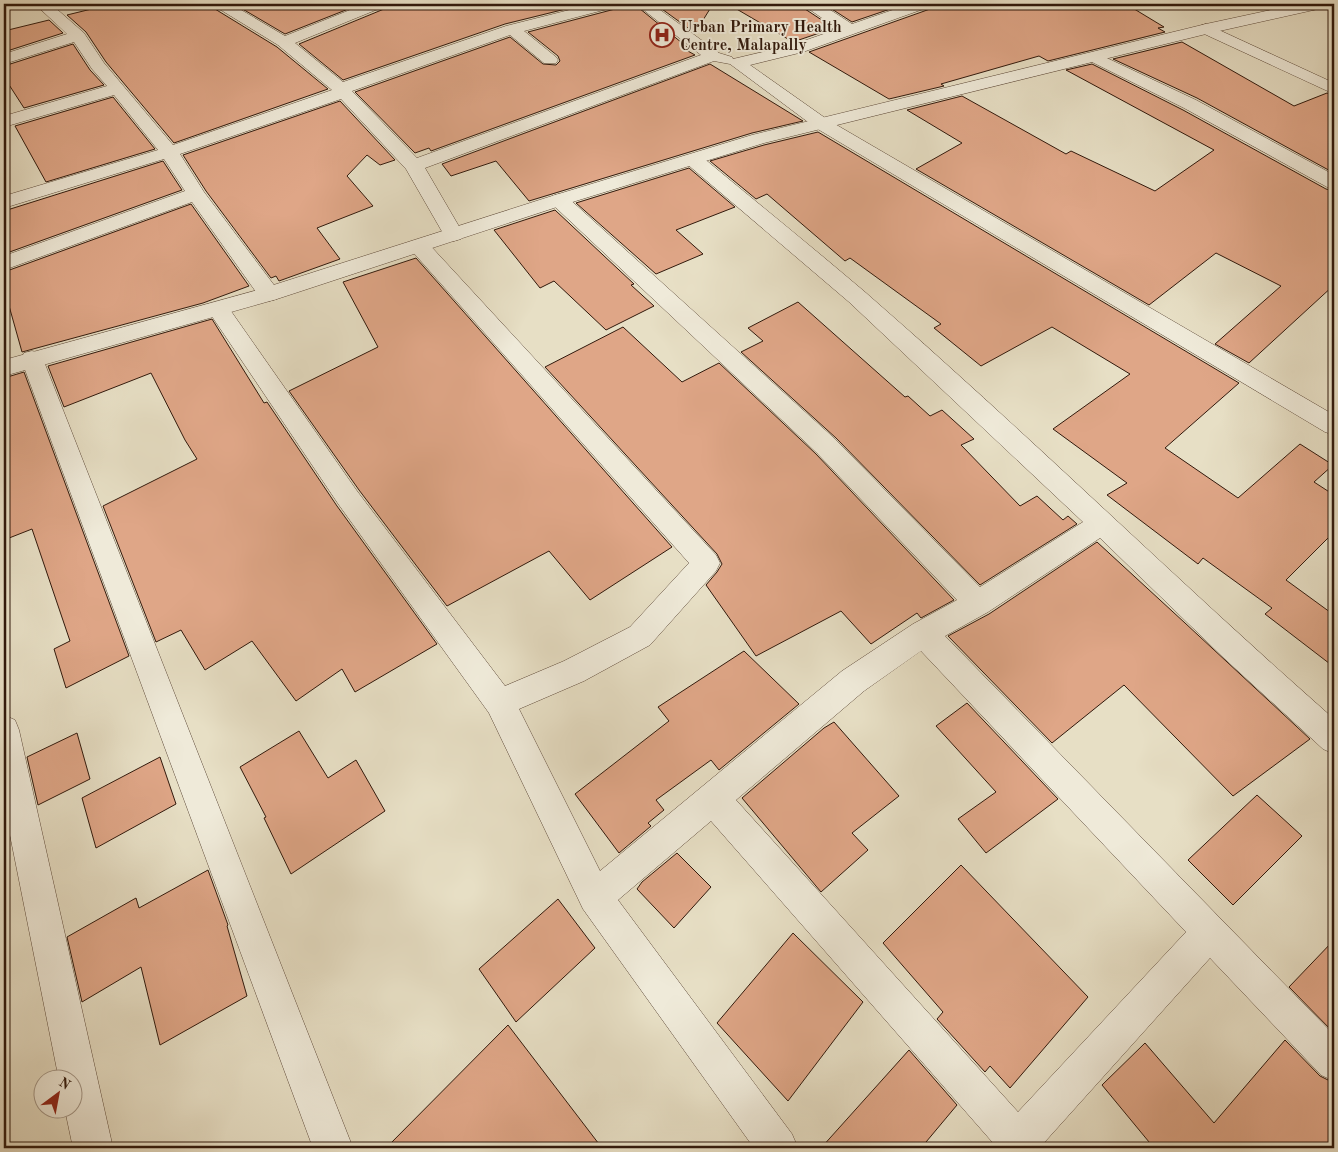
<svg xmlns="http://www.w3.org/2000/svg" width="1338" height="1152" viewBox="0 0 1338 1152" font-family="'Old Standard TT',serif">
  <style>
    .building { fill: #dfa687; stroke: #31190c }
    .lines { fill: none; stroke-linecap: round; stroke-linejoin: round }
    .minor-casing { stroke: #5e4a3a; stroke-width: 1 }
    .tertiary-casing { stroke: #5e4a3a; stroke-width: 1 }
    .minor { fill: #efead9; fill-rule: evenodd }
    .tertiary { fill: #efead9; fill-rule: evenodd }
    .labels { text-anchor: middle; stroke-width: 4; stroke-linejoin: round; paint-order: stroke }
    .far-poi-label { font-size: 16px; font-weight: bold; fill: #31190c; stroke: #efead9; text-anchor: start }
  </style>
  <rect width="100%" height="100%" fill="#e7dfc5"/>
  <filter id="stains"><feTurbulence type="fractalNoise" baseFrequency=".004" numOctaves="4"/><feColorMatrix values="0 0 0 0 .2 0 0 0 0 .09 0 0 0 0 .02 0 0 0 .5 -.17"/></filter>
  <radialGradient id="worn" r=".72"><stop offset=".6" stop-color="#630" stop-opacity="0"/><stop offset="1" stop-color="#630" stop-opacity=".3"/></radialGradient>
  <g class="building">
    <path d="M112 4H212L215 9 277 47 328 89 174 143 106 62 86 32 67 15Z"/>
    <path d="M234 4H361L285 34Z"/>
    <path d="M387 4H586L505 24 343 80 299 44 384 9Z"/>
    <path d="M619 4H634L687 47 686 50 695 55 431 151 429 148 415 153 355 92 510 37 543 64 556 65 560 61 558 56 528 32 615 9Z"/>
    <path d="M655 4H713L695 33Z"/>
    <path d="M728 4H802L805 9 834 28 793 42Z"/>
    <path d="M824 4H905L852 22Z"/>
    <path d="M933 4H1126L1164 27 1158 28 1165 32 1048 61 1039 56 941 84 944 86 889 99 809 52 930 9Z"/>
    <path d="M49 20 63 33 4 52V31Z"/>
    <path d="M1182 42 1294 106 1327 93 1334 96V173L1197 98 1113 59Z"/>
    <path d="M73 44 90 70 104 85 24 108 4 77V66Z"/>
    <path d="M710 64 803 121 752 133 529 201 496 161 451 176 442 164Z"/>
    <path d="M1092 64 1183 110 1326 189 1334 191V285L1249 363 1215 344 1281 286 1216 253 1149 305 916 169 962 143 907 110 962 96 1066 154 1071 151 1155 191 1214 150 1066 70Z"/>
    <path d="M113 97 155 149 46 182 15 126Z"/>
    <path d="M340 101 395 160 380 165 367 155 347 176 373 206 317 228 340 259 279 281 276 276 271 278 206 191 183 155Z"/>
    <path d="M818 132 1239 383 1165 448 1238 498 1300 444 1333 465 1314 482 1334 495V532L1286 580 1334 615V667L1265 614 1272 608 1203 558 1198 564 1107 495 1127 483 1053 429 1130 374 1052 327 981 366 934 328 941 324 850 258 845 261 767 194 756 199 710 161 764 145Z"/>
    <path d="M163 161 182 190 4 254V211Z"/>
    <path d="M689 168 735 207 676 230 703 254 656 274 576 203Z"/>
    <path d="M191 204 249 286 203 303 22 352 4 288V272Z"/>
    <path d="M555 210 634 284 631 285 654 306 606 330 554 281 540 288 494 230Z"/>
    <path d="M416 258 672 547 590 600 549 551 447 606 359 490 289 391 378 347 343 282Z"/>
    <path d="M798 302 905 397 908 396 930 416 942 410 974 439 961 445 1020 506 1037 496 1063 520 1068 516 1077 524 980 585 836 438 741 352 763 341 748 328Z"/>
    <path d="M212 319 264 403 267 402 337 506 437 644 355 692 342 669 296 701 252 641 205 670 181 630 156 642 103 506 197 459 185 440 151 373 64 407 48 366Z"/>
    <path d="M623 327 682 382 719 363 816 454 954 600 921 618 917 613 871 644 841 611 756 656 706 585 717 572 722 564 717 554 545 367Z"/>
    <path d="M24 372 129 656 66 688 54 649 70 641 32 529 4 540V378Z"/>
    <path d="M1097 542 1185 623 1310 739 1233 796 1124 685 1052 743 948 636 989 614Z"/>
    <path d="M744 651 799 704 719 770 711 760 656 800 664 810 648 823 651 826 619 853 575 794 669 721 658 707Z"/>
    <path d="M967 703 1058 799 986 853 958 819 996 792 936 726Z"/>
    <path d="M834 722 899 796 852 833 868 850 821 892 742 798 824 728Z"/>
    <path d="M299 731 328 778 356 760 385 811 291 874 264 818 266 817 240 767Z"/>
    <path d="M77 733 90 779 38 805 27 757Z"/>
    <path d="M160 757 176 804 96 848 82 798Z"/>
    <path d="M1257 795 1302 836 1233 905 1188 860Z"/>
    <path d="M677 853 711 887 674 928 637 889 642 882Z"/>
    <path d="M961 865 1088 997 1010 1088 990 1066 985 1072 937 1019 943 1012 883 943Z"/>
    <path d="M208 870 228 925 227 926 247 996 160 1045 141 967 82 1002 67 937 136 898 139 908Z"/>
    <path d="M558 899 595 948 516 1022 479 969Z"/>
    <path d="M793 933 863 1002 788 1101 717 1023Z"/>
    <path d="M1334 940V1033L1289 987Z"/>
    <path d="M508 1025 602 1148H386Z"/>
    <path d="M1285 1040 1320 1076 1334 1083V1148H1154L1102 1085 1145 1043 1214 1123Z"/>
    <path d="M909 1050 957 1105 921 1148H821Z"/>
  </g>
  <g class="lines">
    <defs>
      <g id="minor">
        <path d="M35 4H51L84 33 104 63 173 145 332 90 278 45 216 7 214 4H231L285 36 365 4H385L383 7 295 43 343 82 506 26 593 4H617L615 7 524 31 556 57 558 60 556 63H544L510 35 352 91 417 158 701 55 636 4H652L719 53 732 57 733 59 792 45 838 29 806 7 804 4H821L852 24 910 4H931L929 7 803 52 750 65 828 120 1334 415V435L1325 432 816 128 730 64 714 61 425 168 464 235 461 239 454 241 447 239 444 235 406 169 341 99 180 154 204 192 277 289 280 294 277 299 269 301 261 299 192 202 4 270V256L185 191 164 159 4 208V196L158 150 114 95 4 127V116L107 86 92 69 74 42 4 64V54L67 34Z"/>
        <path d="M1323 4H1334V9L1326 7Z"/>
        <path d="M1206 24 1334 83V94L1200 32 1198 29 1200 26Z"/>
        <path d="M1094 52 1196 100 1334 175V189L1327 187 1184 108 1088 60 1086 57 1088 54Z"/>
        <path d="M694 154 701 156C755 201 811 246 865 292 1025 431 1175 579 1334 719V754L1323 749 1225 659 1100 538 988 612 945 636 1334 1035V1081L1321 1075 1210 958 1042 1145 1043 1148H992L994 1144 711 821 618 900 792 1134 798 1148H754L583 909 489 713 339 505 207 309 210 304 218 302 226 304 357 491 505 686 564 661 630 627 689 563 412 251 409 246 412 241 419 240 426 241 716 555 720 563 716 571 650 645 584 681 519 709 600 871 842 671 913 624 957 600 817 453 552 204 549 200 552 196 559 194 566 196 835 439 980 587 1083 522 849 302 687 164 685 160 687 156ZM921 651 1186 932 1018 1112 736 800 864 691Z"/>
        <path d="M32 351 40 353 43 359 353 1148H313L21 359 24 353Z"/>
        <path d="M4 715 15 720 19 730 113 1148H73L65 1110H72V1080H59L4 805Z"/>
      </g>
      <path id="tertiary" d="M1299 4H1326L1323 7 1318 9 1206 34 764 143 566 204 277 299 4 376V360L261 289 552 196 752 135 1206 24Z"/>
    </defs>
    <use href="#minor" class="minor-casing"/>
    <use href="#tertiary" class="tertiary-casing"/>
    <use href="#minor" class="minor"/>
    <use href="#tertiary" class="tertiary"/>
  </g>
  <defs>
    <symbol id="hospital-ring" viewBox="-11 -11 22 22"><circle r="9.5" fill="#efead9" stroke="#8f2418" stroke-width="1.5"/><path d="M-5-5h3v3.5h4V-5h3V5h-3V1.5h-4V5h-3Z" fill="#8f2418"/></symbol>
  </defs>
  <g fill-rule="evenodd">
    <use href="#hospital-ring" x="648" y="21" width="28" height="28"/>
  </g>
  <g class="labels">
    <g class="far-poi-label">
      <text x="680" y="32">Urban Primary Health<tspan x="680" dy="18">Centre, Malapally</tspan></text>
    </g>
  </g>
  <rect width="1338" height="1152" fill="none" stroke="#e7dfc5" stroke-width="20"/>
  <rect x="5" y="5" width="1328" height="1142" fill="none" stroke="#31190c" stroke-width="2.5"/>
  <rect x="10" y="10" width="1318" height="1132" fill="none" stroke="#31190c"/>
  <g transform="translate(58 1094) rotate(32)"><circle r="24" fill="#efead9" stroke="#a39687"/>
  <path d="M0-4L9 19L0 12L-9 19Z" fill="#8f2418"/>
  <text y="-8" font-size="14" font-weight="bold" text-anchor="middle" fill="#31190c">N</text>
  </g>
  <rect width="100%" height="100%" filter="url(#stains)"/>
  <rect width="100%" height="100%" fill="url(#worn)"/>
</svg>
